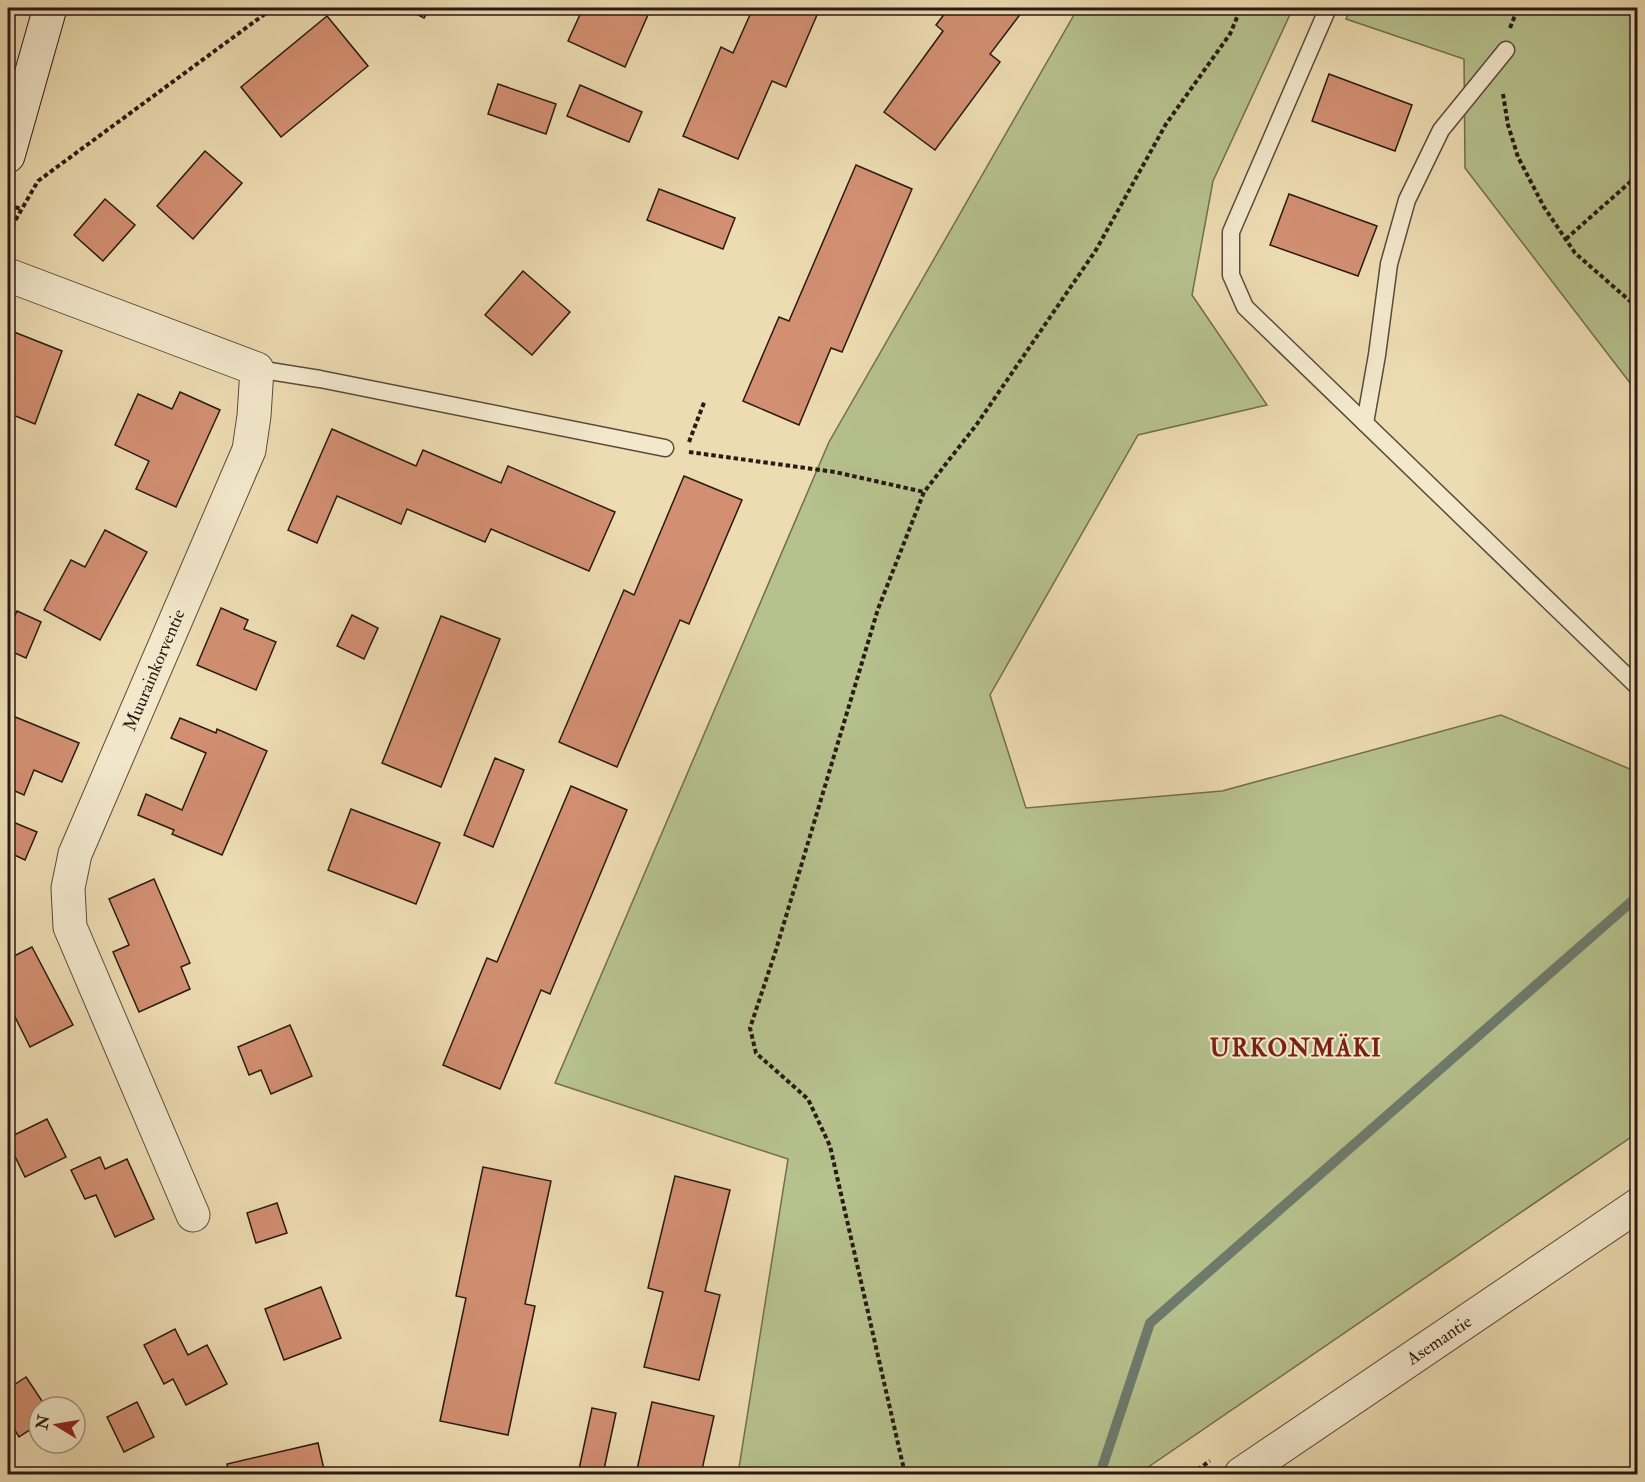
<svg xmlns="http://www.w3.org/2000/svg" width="1645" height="1482" viewBox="0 0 1645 1482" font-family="'IM FELL Double Pica',serif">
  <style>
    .green { fill: #b6c18d; stroke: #706e50; stroke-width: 1.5 }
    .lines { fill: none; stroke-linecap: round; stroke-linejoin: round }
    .stream { stroke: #6d7b6c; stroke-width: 10 }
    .building { fill: #d28f72; stroke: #291a14; stroke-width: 1.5 }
    .lane-casing { stroke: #5a4a3b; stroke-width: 19 }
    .street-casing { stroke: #5a4a3b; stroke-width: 35 }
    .secondary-casing { stroke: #291a14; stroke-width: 35 }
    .path { stroke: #291a14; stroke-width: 4; stroke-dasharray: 4.5 3; stroke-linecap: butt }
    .lane { stroke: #f3e8cc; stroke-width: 16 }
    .street { stroke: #f3e8cc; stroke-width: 33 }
    .secondary { stroke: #f3e8cc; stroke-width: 33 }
    .labels { text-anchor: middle; stroke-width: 4.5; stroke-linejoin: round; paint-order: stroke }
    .street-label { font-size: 18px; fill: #291a14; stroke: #f3e8cc }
    .district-label { font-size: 24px; font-weight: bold; letter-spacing: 1.5px; fill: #7a1f14; stroke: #f3e8cc }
  </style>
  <rect width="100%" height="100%" fill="#eddbb1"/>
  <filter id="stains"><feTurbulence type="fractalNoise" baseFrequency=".00333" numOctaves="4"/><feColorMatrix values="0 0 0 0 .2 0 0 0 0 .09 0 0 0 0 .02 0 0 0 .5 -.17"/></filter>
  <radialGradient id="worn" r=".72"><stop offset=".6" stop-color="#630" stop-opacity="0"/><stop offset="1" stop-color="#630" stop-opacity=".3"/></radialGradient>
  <g class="green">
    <path d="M1078 8H1293L1213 181 1192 295 1267 405 1138 435 990 695 1026 808 1222 791 1501 715 1637 772V1133L1138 1474H738L788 1159 555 1083 829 442Z"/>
    <path d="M1351 8H1637V392L1465 168 1464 59 1346 19Z"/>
  </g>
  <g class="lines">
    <path class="stream" d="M1100 1474 1150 1323 1638 896"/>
  </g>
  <g class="building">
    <path d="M405 8H430L424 18Z"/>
    <path d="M583 8H651L625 67 568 41Z"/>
    <path d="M753 8H820L786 87 772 81 738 159 683 136 721 47 733 53Z"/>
    <path d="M949 8H1025L990 54 1000 62 935 150 884 112 943 31 936 25Z"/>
    <path d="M327 16 368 66 281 137 241 87Z"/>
    <path d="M1329 74 1412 105 1395 151 1312 121Z"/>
    <path d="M498 84 556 104 546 134 488 114Z"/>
    <path d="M580 85 642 112 629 142 567 116Z"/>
    <path d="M205 151 242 183 193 239 157 206Z"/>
    <path d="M856 165 912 189 842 352 831 348 799 425 743 401 779 317 789 321Z"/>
    <path d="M659 189 735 218 723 249 647 220Z"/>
    <path d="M1289 194 1377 226 1358 276 1270 245Z"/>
    <path d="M105 199 135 225 103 261 74 235Z"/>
    <path d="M523 271 570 312 532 355 485 315Z"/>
    <path d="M9 330 62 351 35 424 8 413V335Z"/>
    <path d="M180 392 220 410 176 507 136 489 149 461 115 445 138 394 172 409Z"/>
    <path d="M332 429 416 466 423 450 501 483 508 466 615 512 589 571 491 529 485 542 407 509 401 524 337 496 317 543 288 530Z"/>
    <path d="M684 476 742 500 689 624 680 620 617 767 559 742 624 590 634 595Z"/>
    <path d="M105 530 147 552 100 640 44 610 71 560 85 567Z"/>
    <path d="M221 608 248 620 244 629 276 642 256 690 197 665Z"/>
    <path d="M17 611 41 622 26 658 8 650V631Z"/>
    <path d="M352 615 378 628 364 659 337 646Z"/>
    <path d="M441 616 500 639 441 787 382 763Z"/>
    <path d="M8 714 79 743 62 782 34 770 24 795 8 788Z"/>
    <path d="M180 718 216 733 217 729 267 751 222 855 172 834 174 830 138 815 146 794 182 810 206 753 171 738Z"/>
    <path d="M495 758 524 770 493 847 464 835Z"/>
    <path d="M571 786 627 810 550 994 541 990 500 1089 443 1065 487 958 497 962Z"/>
    <path d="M351 809 440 843 416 904 328 870Z"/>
    <path d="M8 820 37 832 25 860 8 852Z"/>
    <path d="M154 879 190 963 181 967 190 989 139 1012 113 952 129 945 109 899Z"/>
    <path d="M32 947 73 1025 30 1047 8 1003V959Z"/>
    <path d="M290 1025 312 1076 271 1094 261 1070 249 1075 238 1047Z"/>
    <path d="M8 1062 14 1090 8 1092Z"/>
    <path d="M47 1119 66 1157 25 1177 8 1142V1138Z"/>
    <path d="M100 1157 105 1169 127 1159 154 1219 115 1237 96 1195 85 1199 71 1170Z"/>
    <path d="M483 1167 551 1181 525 1304 535 1306 508 1435 440 1421 466 1298 456 1296Z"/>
    <path d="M675 1176 730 1190 705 1291 720 1295 699 1380 644 1367 663 1292 648 1288Z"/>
    <path d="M277 1203 287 1233 256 1243 247 1213Z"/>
    <path d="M321 1287 341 1338 284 1360 265 1309Z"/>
    <path d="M175 1329 188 1355 207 1345 227 1384 186 1405 173 1379 164 1384 144 1345Z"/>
    <path d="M26 1377 46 1407H39V1424L19 1437 8 1419V1389Z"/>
    <path d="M137 1402 154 1437 124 1452 107 1417Z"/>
    <path d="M652 1402 714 1416 701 1474H636Z"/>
    <path d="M592 1408 616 1413 603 1474H578Z"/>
    <path d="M318 1443 325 1474H229L227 1464Z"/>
  </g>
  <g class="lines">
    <defs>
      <g id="lane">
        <path d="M1328 8 1231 232V275L1245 307 1638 687"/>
        <path d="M257 369 320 379 665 448"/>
        <path d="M1365 423 1377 355 1389 264 1407 200 1441 130 1506 50"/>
      </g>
      <g id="street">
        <path d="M8 275 257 369 254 416 249 450 75 854 68 888 70 927 193 1215"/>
        <path d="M1241 1474 1638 1205"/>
      </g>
      <path id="secondary" d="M8 156 50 8"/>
    </defs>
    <use href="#lane" class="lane-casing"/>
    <use href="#street" class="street-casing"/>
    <use href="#secondary" class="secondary-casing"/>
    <g class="path">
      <path d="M1510 28 1518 8"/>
      <path d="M1503 94 1508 125 1518 157 1544 207 1575 253 1638 308"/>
      <path d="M8 205 21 209"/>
      <path d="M8 233 38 181 273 8"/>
      <path d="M1566 239 1638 175"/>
      <path d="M689 442 705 400"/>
      <path d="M689 452 835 472 924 492"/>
      <path d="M905 1474 830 1146 808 1099 756 1053 750 1028 775 953 878 609 924 492 977 424 1096 250 1166 124 1230 34 1241 8"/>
      <path d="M1191 1474 1210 1461"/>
    </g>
    <use href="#lane" class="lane"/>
    <use href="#street" class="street"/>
    <use href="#secondary" class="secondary"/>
  </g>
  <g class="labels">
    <g class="street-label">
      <text transform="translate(154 670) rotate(-67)" y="6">Muurainkorventie</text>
      <text transform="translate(1439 1340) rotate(-34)" y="6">Asemantie</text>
    </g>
    <g class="district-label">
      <text x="1296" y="1056">URKONMÄKI</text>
    </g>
  </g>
  <rect width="1645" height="1482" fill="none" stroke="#eddbb1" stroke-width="30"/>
  <rect x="9" y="9" width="1627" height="1464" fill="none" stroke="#291a14" stroke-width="3"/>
  <rect x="15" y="15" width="1615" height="1452" fill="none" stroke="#291a14" stroke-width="1.5"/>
  <g transform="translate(57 1425) rotate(281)"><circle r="28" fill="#f3e8cc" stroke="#a29682" stroke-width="1.5"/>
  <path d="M0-4.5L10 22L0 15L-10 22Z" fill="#8f2418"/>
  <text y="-9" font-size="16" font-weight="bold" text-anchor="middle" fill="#291a14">N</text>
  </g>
  <rect width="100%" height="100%" filter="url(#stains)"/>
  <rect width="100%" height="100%" fill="url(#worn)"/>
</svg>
